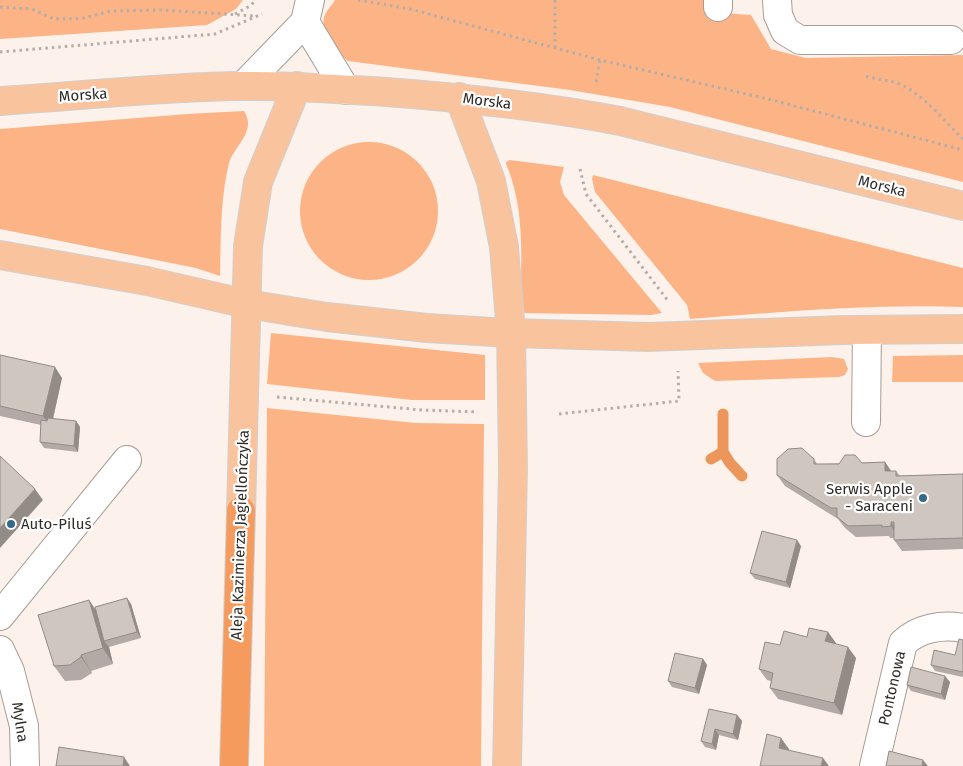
<svg xmlns="http://www.w3.org/2000/svg" width="963" height="766" viewBox="0 0 963 766" font-family="'Fira Sans',sans-serif">
  <style>
    .green { fill: #fcb486 }
    .lines { fill: none; stroke-linecap: round; stroke-linejoin: round }
    .stream { stroke: #ed965b; stroke-width: 11 }
    .minor-casing { stroke: #a69d97; stroke-width: 30 }
    .major-casing { stroke: #d1d0d0; stroke-width: 30 }
    .highway-casing { stroke: #d1d0d0; stroke-width: 30 }
    .path { stroke: #b5ada8; stroke-width: 3; stroke-dasharray: 2.5 4; stroke-linecap: butt }
    .minor { stroke: #fff; stroke-width: 28 }
    .major { stroke: #f9c39e; stroke-width: 28 }
    .highway { stroke: #f59b5e; stroke-width: 28 }
    .wall { fill: #b3aaa5 }
    .shaded-wall { fill: #928b86 }
    .building { fill: #d0c6c0; stroke: #928b86 }
    .poi-dot { fill: #356a86; stroke: #fff; stroke-width: 2 }
    .labels { text-anchor: middle; stroke-width: 4.5; stroke-linejoin: round; paint-order: stroke }
    .street-label { font-size: 15px; fill: #2e2b28; stroke: #fff }
    .poi-label { font-size: 15px; fill: #2e2b28; stroke: #fff; text-anchor: end }
  </style>
  <rect width="100%" height="100%" fill="#fcf2eb"/>
  <g class="green">
    <path d="M0 0H243L236 9 207 25 0 39Z"/>
    <path d="M335 0H707L708 12 751 15 771 49 806 58 963 55V182L670 107 570 90 348 61C337 52 320 32 324 17 326 11 332 5 335 0Z"/>
    <path d="M244 111C257 131 235 145 229 163 220 200 221 239 220 276L196 268 0 229V129L187 114Z"/>
    <circle cx="369" cy="211" r="69"/>
    <path d="M510 160 564 167 560 182 564 195 662 313 651 315 520 313C521 263 526 210 506 164V162Z"/>
    <path d="M593 175 963 268V307C872 304 780 312 690 319L687 305 595 192 592 179Z"/>
    <path d="M271 333 485 355V400H412L267 384Z"/>
    <path d="M963 355V382H892L893 356Z"/>
    <path d="M832 357 844 359 848 369 845 375 839 377 715 381 703 373 698 363Z"/>
    <path d="M267 408 416 423 484 424 481 766H264Z"/>
  </g>
  <g class="lines">
    <g class="stream">
      <path d="M723 414V452L730 463 742 476"/>
      <path d="M711 459 723 452"/>
    </g>
    <defs>
      <g id="minor">
        <path d="M718 0V7"/>
        <path d="M777 0 778 15 785 31 800 40H951"/>
        <path d="M305 22 346 90"/>
        <path d="M243 86 305 22 310 0"/>
        <path d="M866 422 867 330"/>
        <path d="M0 616 127 460"/>
        <path d="M0 650 10 671 24 726 25 766"/>
        <path d="M874 766 903 643C919 628 942 624 963 628"/>
      </g>
      <g id="major">
        <path d="M459 97 491 181 504 247 511 333 513 468 507 766"/>
        <path d="M0 101C80 96 161 87 241 86 285 85 329 89 373 91 456 97 538 105 620 121L963 206"/>
        <path d="M0 255 147 281 247 304 327 317 427 328 511 333 648 337 844 330 963 329"/>
        <path d="M241 511 248 246 258 182 297 86"/>
      </g>
      <path id="highway" d="M234 766 241 511"/>
    </defs>
    <use href="#minor" class="minor-casing"/>
    <use href="#major" class="major-casing"/>
    <use href="#highway" class="highway-casing"/>
    <g class="path">
      <path d="M358 0 410 9 600 60 768 99 963 150"/>
      <path d="M555 0V48"/>
      <path d="M0 7 32 9 54 19 84 18 111 11 161 10 256 16"/>
      <path d="M235 14 250 6 256 0"/>
      <path d="M0 52 215 34 262 14"/>
      <path d="M866 76C878 80 893 80 904 86 928 99 944 121 963 139"/>
      <path d="M596 82 600 60"/>
      <path d="M580 169 586 194 669 302"/>
      <path d="M277 397 422 410 478 412"/>
      <path d="M559 414 679 401 678 371"/>
    </g>
    <use href="#minor" class="minor"/>
    <use href="#major" class="major"/>
    <use href="#highway" class="highway"/>
  </g>
  <g class="wall">
    <path d="M0 355 62 378 53 419 76 421 80 427 78 452 44 448 40 442 41 425 0 416Z"/>
    <path d="M814 459 817 464 885 462 891 471H896L900 476 963 474V549L902 551 894 540V538H890L889 536 856 537 845 528 838 519 785 486 777 475Z"/>
    <path d="M801 546 790 588 755 579 750 573Z"/>
    <path d="M89 600 95 609 131 604 141 638 109 647 113 664 91 671 92 673 81 680 65 681 54 666Z"/>
    <path d="M828 632 835 644 856 658 842 715 778 699 770 688 771 681 767 680 759 669 780 645 807 637Z"/>
    <path d="M963 640V677L935 671 931 665 955 655Z"/>
    <path d="M703 659 707 665 699 694 672 687 668 681Z"/>
    <path d="M950 682 945 700 911 691 907 685Z"/>
    <path d="M709 709 737 715 742 721 738 740 719 735 716 750 705 747 701 741Z"/>
  </g>
  <g class="shaded-wall">
    <path d="M55 367 62 378 51 427 43 416Z"/>
    <path d="M76 421 80 427 78 452 74 446Z"/>
    <path d="M885 462 893 474 885 471Z"/>
    <path d="M35 489 43 500 0 548V528Z"/>
    <path d="M891 522 899 534V538L891 526Z"/>
    <path d="M797 540 801 546 790 588 786 582Z"/>
    <path d="M127 598 131 604 141 638 137 632Z"/>
    <path d="M89 600 99 615 104 641 109 647 113 664 103 648Z"/>
    <path d="M828 632 836 643 833 653 825 641Z"/>
    <path d="M848 647 856 658 842 715 834 703Z"/>
    <path d="M81 655 91 671 92 673 81 657Z"/>
    <path d="M703 659 707 665 699 694 695 688Z"/>
    <path d="M945 676 950 682 945 700 941 694Z"/>
    <path d="M737 715 742 721 738 740 733 734Z"/>
    <path d="M715 729 719 735 716 750 712 744Z"/>
    <path d="M781 738 789 749 787 760 779 748Z"/>
    <path d="M124 757 130 766H123Z"/>
    <path d="M823 758 829 766H821Z"/>
    <path d="M923 760 928 766H922Z"/>
  </g>
  <g class="building">
    <path d="M0 355 55 367 43 416 0 406Z"/>
    <path d="M48 418 76 421 74 446 40 442 41 420 47 421Z"/>
    <path d="M802 448 814 459V464H839L845 455H855L862 463 885 462V471H896V476L963 474V538L894 540V522H891V526L882 527V525L848 526 837 517V508H831L777 475V459L788 449Z"/>
    <path d="M0 456 35 489 0 528Z"/>
    <path d="M762 531 797 540 786 582 750 573Z"/>
    <path d="M127 598 137 632 104 641 95 607Z"/>
    <path d="M89 600 103 648 81 655V657L70 665 54 666 53 662 38 615Z"/>
    <path d="M809 628 828 632 825 641 848 647 834 703 770 688 773 673 759 669 765 642 780 645 784 631 807 637Z"/>
    <path d="M959 639 963 640V672L931 665 934 650 955 655Z"/>
    <path d="M675 653 703 659 695 688 668 681Z"/>
    <path d="M911 667 945 676 941 694 907 685Z"/>
    <path d="M709 709 737 715 733 734 715 729 712 744 701 741Z"/>
    <path d="M767 734 781 738 779 748 823 758 821 766H760Z"/>
    <path d="M59 747 124 757 123 766H56Z"/>
    <path d="M889 751 923 760 922 766H886Z"/>
  </g>
  <g class="poi-dot">
    <circle cx="923" cy="498" r="5"/>
    <circle cx="11" cy="524" r="5"/>
  </g>
  <g class="labels">
    <g class="street-label">
      <text transform="translate(83 95) rotate(-4)" y="5">Morska</text>
      <text transform="translate(487 101) rotate(7)" y="5">Morska</text>
      <text transform="translate(882 186) rotate(14)" y="5">Morska</text>
      <text transform="translate(240 535) rotate(-88)" y="5">Aleja Kazimierza Jagiellończyka</text>
      <text transform="translate(892 688) rotate(-77)" y="5">Pontonowa</text>
      <text transform="translate(20 722) rotate(81)" y="5">Mylna</text>
    </g>
    <g class="poi-label">
      <text x="913" y="494">Serwis Apple<tspan x="913" dy="17">- Saraceni</tspan></text>
      <text x="21" y="529" text-anchor="start">Auto-Piluś</text>
    </g>
  </g>
</svg>
